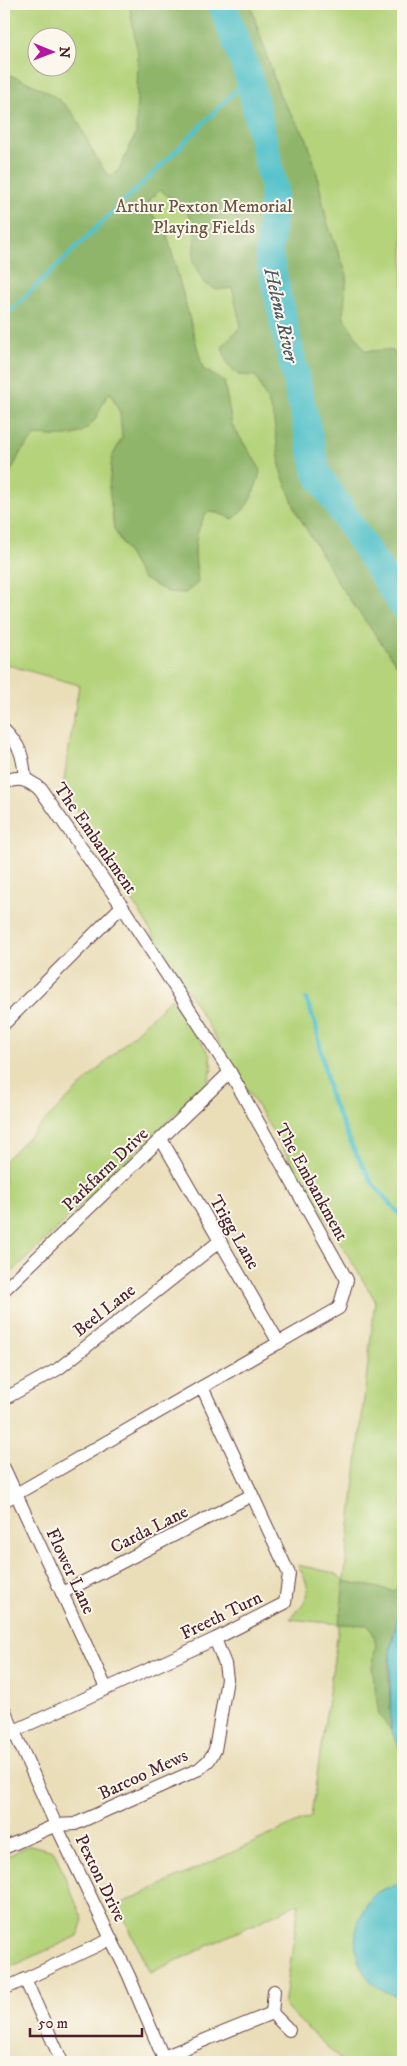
<svg xmlns="http://www.w3.org/2000/svg" width="407" height="2066" viewBox="0 0 407 2066" font-family="'IM FELL DW Pica',serif">
  <style>
    .green { fill: #b4d37a; stroke: #7f7952; fill-rule: evenodd }
    .forest { fill: #8fb56a; stroke: #6c6a4a }
    .water { fill: #54c2ca; stroke: #4f707a }
    .lines { fill: none; stroke-linecap: round; stroke-linejoin: round }
    .stream { stroke: #54c2ca; stroke-width: 4.5 }
    .river { stroke: #54c2ca; stroke-width: 28 }
    .minor-casing { stroke: #623c40; stroke-width: 14 }
    .minor { stroke: #fff; stroke-width: 12 }
    .labels { text-anchor: middle; stroke-width: 4; stroke-linejoin: round; paint-order: stroke }
    .park-label { font-size: 18px; fill: #6a5543; stroke: #fbf7ec }
    .street-label { font-size: 18px; fill: #4a1f2b; stroke: #fbf7ec }
    .water-label { font-size: 19px; font-style: italic; fill: #4e5863; stroke: #fbf7ec }
  </style>
  <rect width="100%" height="100%" fill="#fbf7ec"/>
  <filter id="ink" filterUnits="userSpaceOnUse"><feTurbulence type="fractalNoise" baseFrequency=".02" numOctaves="2"/><feDisplacementMap in="SourceGraphic" scale="10" xChannelSelector="R" yChannelSelector="G"/><feConvolveMatrix kernelMatrix="1 2 1 2 8 2 1 2 1" color-interpolation-filters="sRGB"/></filter>
  <filter id="wash" filterUnits="userSpaceOnUse"><feTurbulence type="fractalNoise" baseFrequency=".0096" numOctaves="4" result="noise"/><feDisplacementMap in="SourceGraphic" scale="20" xChannelSelector="R" yChannelSelector="G"/><feGaussianBlur stdDeviation="1.12" result="paint"/><feColorMatrix in="noise" values="0 0 0 0 0 0 0 0 0 0 0 0 0 0 0 0 0 1.4 0 .05"/><feComposite in="paint" operator="in"/></filter>
  <g filter="url(#wash)">
    <rect width="100%" height="100%" fill="#eadeb9"/>
    <g class="green">
      <path d="M4 4H403V2062H343L284 2006 299 1903 150 1973 118 1905 311 1816 339 1624 290 1619C311 1596 313 1593 298 1565L334 1573 344 1580 375 1300 63 786 79 685 4 664ZM38 38H68V68H38Z"/>
      <path d="M171 998 210 1055 212 1069 208 1082 4 1280V1161Z"/>
      <path d="M30 1845 54 1851 83 1920 78 1936 4 1970V1858Z"/>
    </g>
    <g class="forest">
      <path d="M129 4H250L280 96 306 137 315 165 327 222 347 275 343 316 365 351 388 350 403 354V673L340 586 297 513 281 472 273 414 256 376 238 375 227 363 222 347 241 326 232 288 217 290 204 283 193 262 196 224 181 205 160 190 149 201 151 213 165 227 203 369 224 381 232 425 261 470C254 491 251 506 233 519L218 513 207 512C191 539 195 554 198 583L185 593 168 592 142 578 114 529 109 488 112 457 122 438 120 413 110 392C102 401 100 414 92 423 78 441 56 436 36 435L20 453 4 486V73C31 83 65 96 79 123 88 142 96 160 109 177L119 170 136 134 138 55Z"/>
      <path d="M344 1581 394 1591 403 1581C403 1605 393 1628 390 1653 387 1675 391 1707 391 1730L379 1715 372 1667 376 1645 373 1633 368 1625 339 1624Z"/>
    </g>
    <g class="water">
      <path d="M403 1599V1755L391 1730 390 1654 399 1608Z"/>
      <path d="M396 1884 403 1885V1993C394 1998 387 1993 379 1988 356 1972 350 1943 360 1918 363 1910 369 1902 373 1894Z"/>
    </g>
    <g class="lines">
      <g class="stream">
        <path d="M4 313 9 312 172 155 249 77"/>
        <path d="M306 999 316 1025 330 1096 353 1148 373 1184 403 1218"/>
      </g>
      <path class="river" d="M222 4 249 77 274 188 269 256 317 473 403 606"/>
    </g>
  </g>
  <g filter="url(#ink)">
    <g class="lines">
      <defs>
        <g id="minor">
          <path d="M4 729C20 745 23 755 25 778"/>
          <path d="M4 782C18 774 29 778 40 789L122 906 230 1072 347 1280 339 1308 4 1501"/>
          <path d="M4 1024 122 906"/>
          <path d="M161 1139 279 1343"/>
          <path d="M4 1290 230 1072"/>
          <path d="M4 1399 58 1369 220 1241"/>
          <path d="M4 1468 106 1688"/>
          <path d="M62 1593 252 1495"/>
          <path d="M4 1709 56 1825 129 1976 165 2062"/>
          <path d="M14 1731 215 1639 285 1603 289 1574 202 1387"/>
          <path d="M4 1848 56 1825 75 1824 199 1769 209 1760 215 1750 227 1679 225 1664 215 1639"/>
          <path d="M25 1979 62 2062"/>
          <path d="M4 1989 111 1939"/>
          <path d="M272 2013 289 2030"/>
          <path d="M272 2013 274 1991"/>
          <path d="M163 2057 272 2013"/>
        </g>
      </defs>
      <use href="#minor" class="minor-casing"/>
      <use href="#minor" class="minor"/>
    </g>
  </g>
  <g class="labels">
    <g class="park-label">
      <text x="204" y="212">Arthur Pexton Memorial<tspan x="204" dy="21">Playing Fields</tspan></text>
    </g>
    <g class="street-label">
      <text transform="translate(96 838) rotate(55)" y="6">The Embankment</text>
      <text transform="translate(105 1169) rotate(-44)" y="6">Parkfarm Drive</text>
      <text transform="translate(312 1182) rotate(61)" y="6">The Embankment</text>
      <text transform="translate(235 1232) rotate(60)" y="6">Trigg Lane</text>
      <text transform="translate(104 1310) rotate(-38)" y="6">Beel Lane</text>
      <text transform="translate(149 1529) rotate(-27)" y="6">Carda Lane</text>
      <text transform="translate(71 1571) rotate(65)" y="6">Flower Lane</text>
      <text transform="translate(221 1615) rotate(-26)" y="6">Freeth Turn</text>
      <text transform="translate(143 1774) rotate(-25)" y="6">Barcoo Mews</text>
      <text transform="translate(101 1878) rotate(64)" y="6">Pexton Drive</text>
    </g>
    <g class="water-label">
      <text transform="translate(282 315) rotate(77)" y="7">Helena River</text>
    </g>
  </g>
  <rect width="407" height="2066" fill="none" stroke="#fbf7ec" stroke-width="20"/>
  <g transform="translate(52 52) rotate(91)"><circle r="24" fill="#fbf7ec" stroke="#b4a19f"/>
  <path d="M0-4L9 19L0 12L-9 19Z" fill="#b5179e"/>
  <text y="-8" font-size="14" font-weight="bold" text-anchor="middle" fill="#4a1f2b">N</text>
  </g>
  <path d="M30 2028v8h112v-8" fill="none" stroke="#4a1f2b" stroke-width="2.5"/>
  <text x="38" y="2028" font-size="15" fill="#4a1f2b" stroke="#fbf7ec" stroke-width="4" paint-order="stroke">50 m</text>
</svg>
